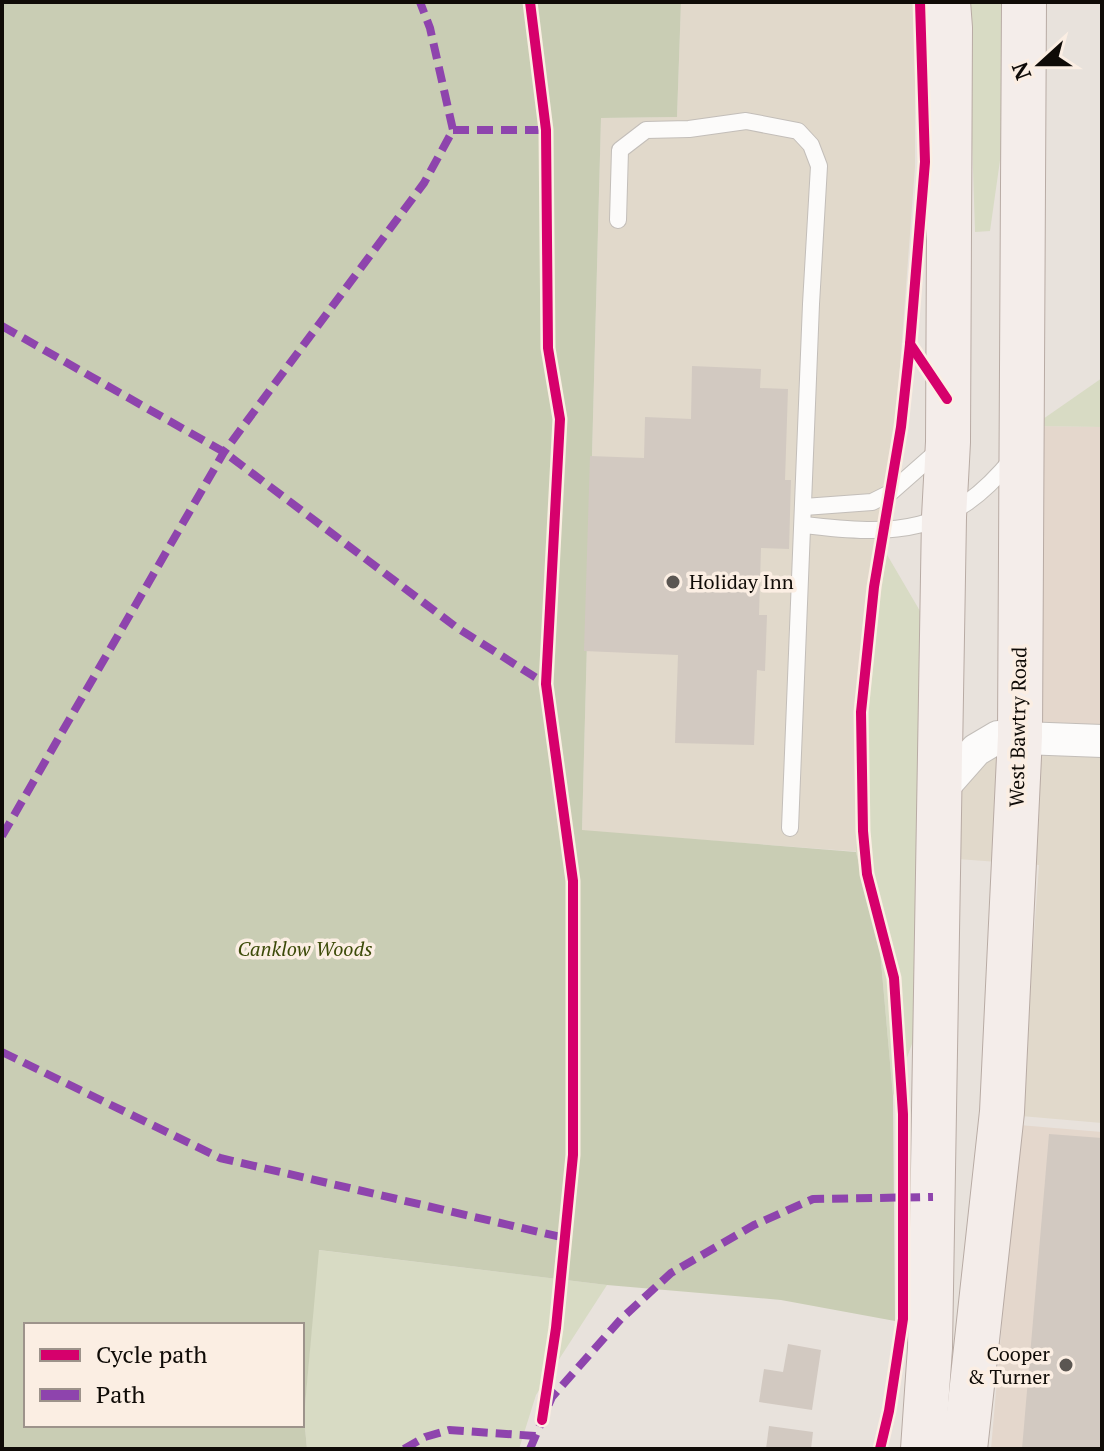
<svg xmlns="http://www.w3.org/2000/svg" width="1104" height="1451" viewBox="0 0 1104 1451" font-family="'PT Serif',serif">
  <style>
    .commercial { fill: #e1d9cb }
    .built { fill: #e4d7cc }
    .green { fill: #d8dbc4 }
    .forest { fill: #c9cdb4; fill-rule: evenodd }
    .building { fill: #d2c9c1 }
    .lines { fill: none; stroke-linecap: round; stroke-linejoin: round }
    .lane-casing { stroke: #c3beb9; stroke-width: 18 }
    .street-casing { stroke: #c3beb9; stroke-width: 34 }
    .primary-casing { stroke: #b8aba4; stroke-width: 46 }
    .lane { stroke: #fcfbfa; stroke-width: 16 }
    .street { stroke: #fcfbfa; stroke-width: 32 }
    .primary { stroke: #f4edea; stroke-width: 44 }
    .quiet { stroke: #8e44ad; stroke-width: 8; stroke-dasharray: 16 8; stroke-linecap: butt }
    .cycleway-casing { stroke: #fbeee3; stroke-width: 15 }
    .cycleway { stroke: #d6006c; stroke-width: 10 }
    .poi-dot { fill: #5b5652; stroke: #fbeee3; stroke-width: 3 }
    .labels { text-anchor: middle; stroke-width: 7; stroke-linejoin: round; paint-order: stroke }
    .poi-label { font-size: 20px; fill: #0f0b07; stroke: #fbeee3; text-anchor: start }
    .street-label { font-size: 20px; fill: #0f0b07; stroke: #fbeee3 }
    .park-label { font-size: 20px; font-style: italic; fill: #3c4a08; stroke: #fbeee3 }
  </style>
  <rect width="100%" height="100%" fill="#e8e2dc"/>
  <path class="commercial" d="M681 2H915V167L886 553 919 754 1102 755V1123L1021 1116 1039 865 582 831 601 118 677 117Z"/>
  <g class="built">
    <path d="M1033 426 1102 427V727L1040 722Z"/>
    <path d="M1019 1125 1102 1132V1449H991Z"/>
  </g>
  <g class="green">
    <path d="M965 2H1006V118L990 231 975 232 969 45Z"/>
    <path d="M1102 378V427L1033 426Z"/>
    <path d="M886 553 927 623 916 1033 893 1096 880 950 856 852 866 713Z"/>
    <path d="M318 1250 607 1285 536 1395 519 1449H307L304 1417Z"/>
  </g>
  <path class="forest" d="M2 2H681L677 117 601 118 582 830 856 852 880 950 893 1096 895 1321 781 1300 607 1285 319 1250 304 1417 307 1449H2ZM26 1325H302V1425H26Z"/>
  <g class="building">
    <path d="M692 366 761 369 760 388 788 389 785 480H791L789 549 761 548 759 615H767L765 671 757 670 754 745 675 743 678 655 584 651 590 456 644 458 645 417 691 419Z"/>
    <path d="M1049 1134 1102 1138V1449H1022Z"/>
    <path d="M788 1344 821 1350 812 1410 759 1402 764 1369 783 1372Z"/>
    <path d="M769 1426 813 1432 811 1449H766Z"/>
  </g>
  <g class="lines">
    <defs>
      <g id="lane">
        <path d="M618 220 620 150 646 130 689 129 746 121 798 131 811 145 819 166 811 304 790 828"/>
        <path d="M804 507 872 502 890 493 940 449"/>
        <path d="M804 525C896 536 951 535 1013 458"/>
      </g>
      <path id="street" d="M939 792 976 750 998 737 1102 741"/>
      <g id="primary">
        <path d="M923 1449 930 1348 944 517 948 442 950 28 948 2"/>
        <path d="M965 1449 1002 1112 1020 736 1024 2"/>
      </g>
    </defs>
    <use href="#lane" class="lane-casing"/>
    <use href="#street" class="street-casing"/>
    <use href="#primary" class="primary-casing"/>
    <use href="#lane" class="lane"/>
    <use href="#street" class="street"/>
    <use href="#primary" class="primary"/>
    <g class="quiet">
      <path d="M453 130H546"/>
      <path d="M2 326 224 452 456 627 546 684"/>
      <path d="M2 836 224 452 424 183 453 130 430 28 420 2"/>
      <path d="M2 1052 220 1158 565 1238"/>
      <path d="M404 1449 425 1437 449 1430 536 1436"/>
      <path d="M530 1449 552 1397 621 1319 671 1273 754 1225 813 1199 933 1197"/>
    </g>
    <defs>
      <g id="cycleway">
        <path d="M530 2 546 130 548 348 560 419 546 684 573 881V1155L556 1328 542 1420"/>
        <path d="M920 2 925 162 910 344 947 399"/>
        <path d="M880 1449 889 1411 903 1319V1114L894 978 867 874 863 831 861 712 874 587 901 427 910 344"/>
      </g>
    </defs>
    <use href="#cycleway" class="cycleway-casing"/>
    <use href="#cycleway" class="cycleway"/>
  </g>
  <g class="poi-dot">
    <circle cx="673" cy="582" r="8"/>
    <circle cx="1066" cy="1365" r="8"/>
  </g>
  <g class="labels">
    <g class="poi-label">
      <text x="689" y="589">Holiday Inn</text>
      <text x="1050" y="1361" text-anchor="end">Cooper<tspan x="1050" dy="23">&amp; Turner</tspan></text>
    </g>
    <g class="street-label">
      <text transform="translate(1018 727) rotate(-89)" y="7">West Bawtry Road</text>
    </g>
    <g class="park-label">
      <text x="305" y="956">Canklow Woods</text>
    </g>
  </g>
  <rect width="1104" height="1451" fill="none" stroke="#0f0b07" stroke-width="8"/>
  <rect x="24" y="1323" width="280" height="104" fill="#fbeee3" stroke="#9d938b" stroke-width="2"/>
  <rect x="40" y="1349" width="40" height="12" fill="#d6006c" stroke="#9d938b" stroke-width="2"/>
  <text x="96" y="1363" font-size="24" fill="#0f0b07">Cycle path</text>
  <rect x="40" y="1389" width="40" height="12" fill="#8e44ad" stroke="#9d938b" stroke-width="2"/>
  <text x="96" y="1403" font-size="24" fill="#0f0b07">Path</text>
  <g transform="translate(1040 64) rotate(249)" stroke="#fbeee3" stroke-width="6" paint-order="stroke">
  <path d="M0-6L14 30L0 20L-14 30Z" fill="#0f0b07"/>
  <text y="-12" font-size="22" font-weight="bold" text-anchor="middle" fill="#0f0b07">N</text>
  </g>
</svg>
